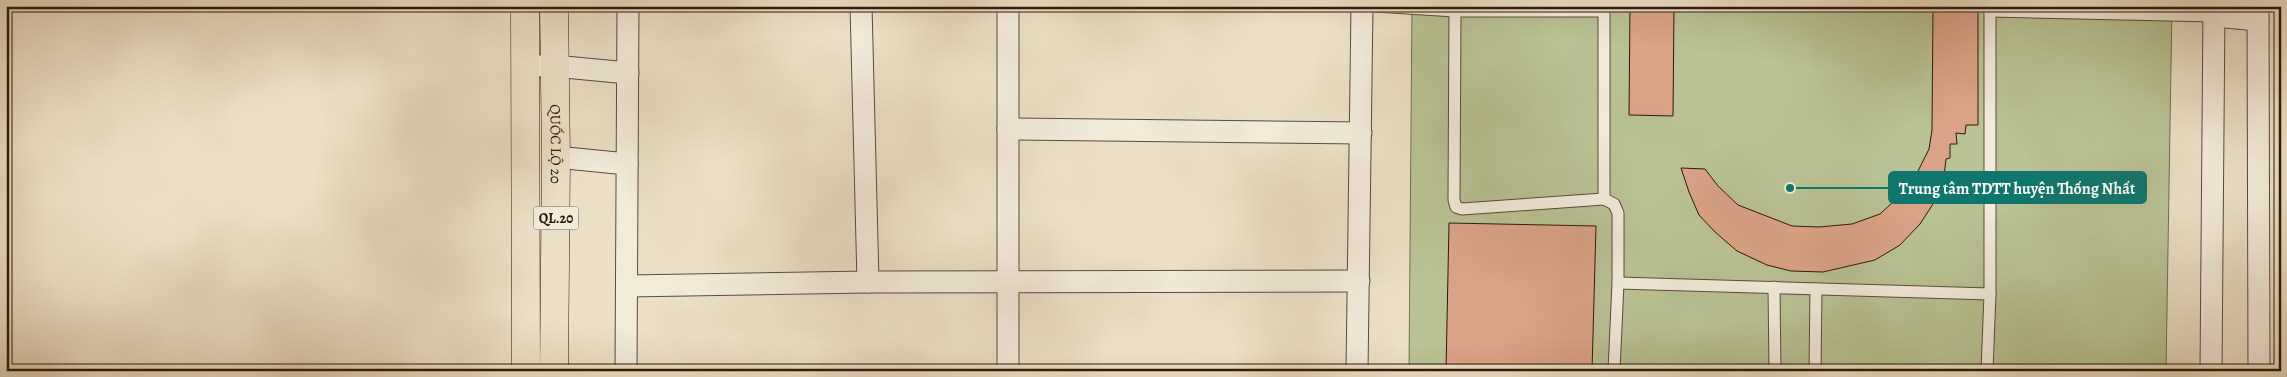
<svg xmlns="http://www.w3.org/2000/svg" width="2287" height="377" viewBox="0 0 2287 377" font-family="Alegreya,serif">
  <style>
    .green { fill: #b9c294; stroke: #746d50 }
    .building { fill: #daa387; stroke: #2e180b }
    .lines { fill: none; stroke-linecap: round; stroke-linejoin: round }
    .lane-casing { stroke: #5d4a3a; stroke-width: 13 }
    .street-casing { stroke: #5d4a3a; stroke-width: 23 }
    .highway-casing { stroke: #2e180b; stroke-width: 29 }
    .lane { stroke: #f2ebda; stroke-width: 11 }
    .street { stroke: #f2ebda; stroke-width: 21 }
    .highway { stroke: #ebe0c6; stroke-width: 28 }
    .labels { text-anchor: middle; stroke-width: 4; stroke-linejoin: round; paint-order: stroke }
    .shield { fill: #f2ebda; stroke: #695749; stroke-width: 1 }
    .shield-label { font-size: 14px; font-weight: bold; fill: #2e180b }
    .street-label { font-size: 15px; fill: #2e180b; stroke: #f2ebda }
    .leader { fill: none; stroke: #0f766e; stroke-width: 2 }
    .callout-dot { fill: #0f766e; stroke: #f2ebda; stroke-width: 2 }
    .callout { fill: #0f766e; stroke: #0f766e; stroke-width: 2 }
    .callout-label { font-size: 16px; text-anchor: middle; font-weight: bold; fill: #fff }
  </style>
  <rect width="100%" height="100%" fill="#ebe0c6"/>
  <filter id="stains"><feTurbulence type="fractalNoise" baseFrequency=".004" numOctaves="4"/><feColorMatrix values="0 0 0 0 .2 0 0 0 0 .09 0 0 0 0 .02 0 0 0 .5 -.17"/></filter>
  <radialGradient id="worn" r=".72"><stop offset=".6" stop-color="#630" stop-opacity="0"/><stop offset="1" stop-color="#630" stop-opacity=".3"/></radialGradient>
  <path class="green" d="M1412 6H2172L2166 371H1409Z"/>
  <g class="building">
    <path d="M1630 6H1674L1673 116 1629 115Z"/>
    <path d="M1933 6H1978V125H1966L1965 134 1956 133 1957 144H1950V158L1946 159 1943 185 1935 201 1920 224 1900 245 1875 260 1823 272 1791 271 1767 265 1737 251 1715 232 1699 215 1689 192 1681 168 1705 169 1718 186 1738 205 1792 226 1819 227 1852 224 1880 214 1895 200 1917 173 1929 149 1932 130Z"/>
    <path d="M1449 223 1596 226 1592 371H1446Z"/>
  </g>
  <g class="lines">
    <defs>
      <g id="lane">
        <path d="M1375 6 1455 11H1604"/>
        <path d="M1455 6 1454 200 1456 207 1462 209 1604 199 1614 204 1618 213V283L1614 371"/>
        <path d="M1990 11 2214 16"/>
        <path d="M1604 199V6"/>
        <path d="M1618 283 1990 294"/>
        <path d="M1774 287 1775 371"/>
        <path d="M1815 371 1816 289"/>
        <path d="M1987 371 1990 294V6"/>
      </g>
      <g id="street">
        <path d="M861 6 868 282"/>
        <path d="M2258 6 2259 371"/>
        <path d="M2214 16 2258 20"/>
        <path d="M525 66H554L628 73"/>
        <path d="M1008 129 1361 133"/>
        <path d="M556 157 627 164"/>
        <path d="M627 286 868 282 1359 281"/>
        <path d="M626 371 628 6"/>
        <path d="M1008 371V6"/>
        <path d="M1357 371 1362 6"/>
        <path d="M2211 371 2214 6"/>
      </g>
      <g id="highway">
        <path d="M525 6 526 371"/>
        <path id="s1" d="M554 6 556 157 554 371"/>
      </g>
    </defs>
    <use href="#lane" class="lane-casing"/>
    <use href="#street" class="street-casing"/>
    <use href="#highway" class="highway-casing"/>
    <use href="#lane" class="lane"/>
    <use href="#street" class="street"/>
    <use href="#highway" class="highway"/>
  </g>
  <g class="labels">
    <rect class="shield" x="533.5" y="206.5" width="45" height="23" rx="4"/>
    <g class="shield-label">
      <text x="556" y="223">QL.20</text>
    </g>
    <g class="street-label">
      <text dy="5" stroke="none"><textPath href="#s1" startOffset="138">QUỐC LỘ 20</textPath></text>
    </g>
  </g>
  <path class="leader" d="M1790 188L1889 188"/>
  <circle class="callout-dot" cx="1790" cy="188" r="5"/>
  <rect class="callout" x="1889" y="172" width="257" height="31" rx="5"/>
  <g class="callout-label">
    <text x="2017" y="194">Trung tâm TDTT huyện Thống Nhất</text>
  </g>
  <rect width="2287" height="377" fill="none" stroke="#ebe0c6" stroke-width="25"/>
  <rect x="8" y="8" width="2272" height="362" fill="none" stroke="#2e180b" stroke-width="2.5"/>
  <rect x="12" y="12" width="2262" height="352" fill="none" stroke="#2e180b"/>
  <rect width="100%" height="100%" filter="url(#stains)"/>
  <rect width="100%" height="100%" fill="url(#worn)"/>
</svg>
